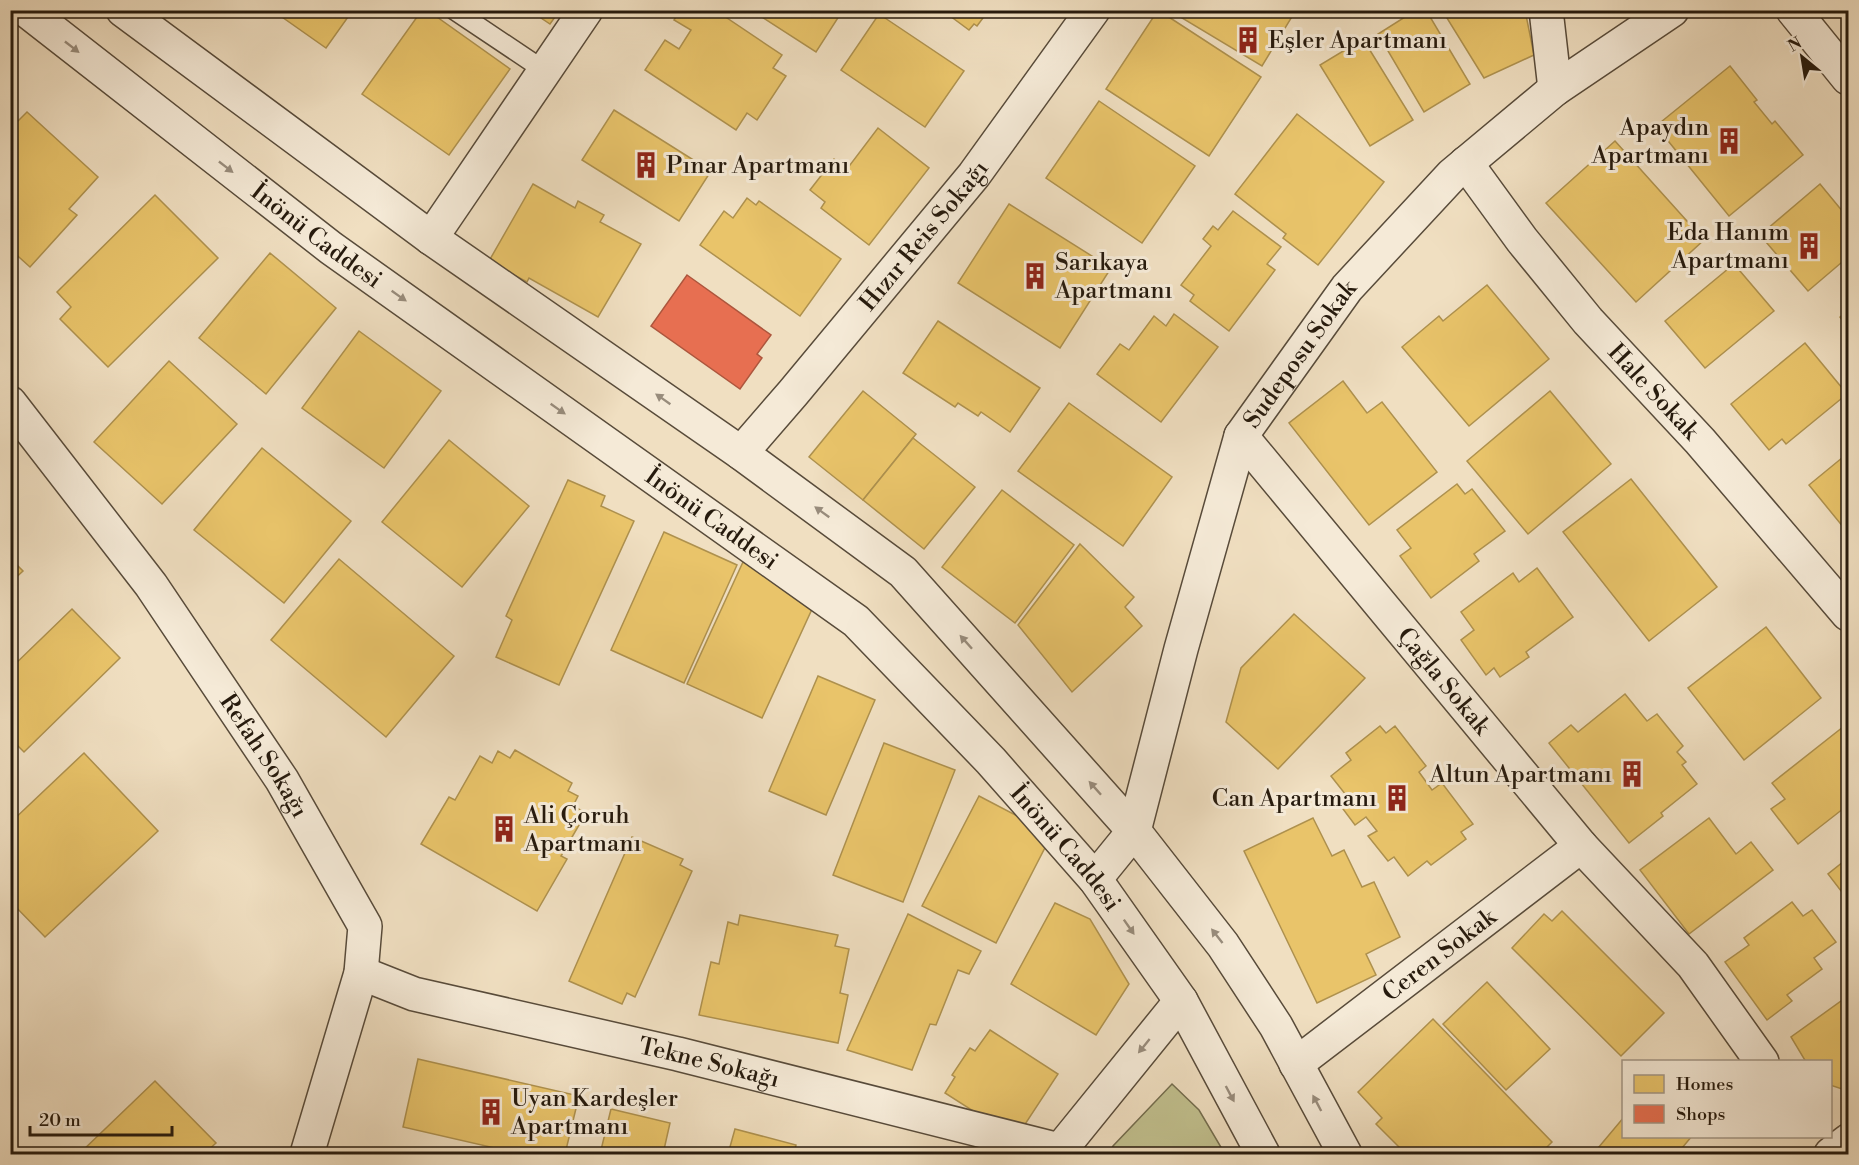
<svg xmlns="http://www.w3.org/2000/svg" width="1859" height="1165" viewBox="0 0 1859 1165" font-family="'Libre Bodoni',serif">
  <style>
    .green { fill: #c1c08e; stroke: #746d4e; stroke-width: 1.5 }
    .homes { fill: #e9c46a; stroke: #ae914e; stroke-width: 1.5 }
    .shops { fill: #e76f51; stroke: #ad563d; stroke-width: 1.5 }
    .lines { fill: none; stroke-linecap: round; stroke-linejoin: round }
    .service-casing { stroke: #584b3a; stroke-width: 21 }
    .minor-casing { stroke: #584b3a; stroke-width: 36 }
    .tertiary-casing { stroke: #584b3a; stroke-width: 36 }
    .service { stroke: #f5ead7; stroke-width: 18 }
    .minor { stroke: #f5ead7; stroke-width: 33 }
    .tertiary { stroke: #f5ead7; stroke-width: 33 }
    .oneway { fill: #988c7c }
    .labels { text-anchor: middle; stroke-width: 6; stroke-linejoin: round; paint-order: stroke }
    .poi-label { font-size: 24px; fill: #261a0d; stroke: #f5ead7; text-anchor: start }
    .street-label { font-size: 24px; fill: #261a0d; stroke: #f5ead7 }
  </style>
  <rect width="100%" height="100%" fill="#f0dfc1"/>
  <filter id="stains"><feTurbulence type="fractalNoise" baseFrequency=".00333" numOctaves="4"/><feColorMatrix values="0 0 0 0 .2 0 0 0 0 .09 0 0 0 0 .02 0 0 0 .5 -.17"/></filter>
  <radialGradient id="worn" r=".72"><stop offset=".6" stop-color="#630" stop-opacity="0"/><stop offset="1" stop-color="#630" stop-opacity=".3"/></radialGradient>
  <path class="green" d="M1172 1084 1199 1110 1225 1154H1109L1113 1146Z"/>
  <g class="homes">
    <path d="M272 10H353L326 48Z"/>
    <path d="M422 10H427L510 69 449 155 362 94Z"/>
    <path d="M529 10H560L550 24Z"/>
    <path d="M680 10H715L782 55 773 68 786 76 757 120 747 113 736 130 645 70 665 40 679 49 691 30 674 20Z"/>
    <path d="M751 10H843L816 52Z"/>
    <path d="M942 10H989L977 26 974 24 969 30Z"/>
    <path d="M1158 10 1261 77 1209 156 1106 89Z"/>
    <path d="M1179 10H1296L1262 66 1177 15Z"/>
    <path d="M1416 10H1426L1470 84 1424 112 1378 34Z"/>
    <path d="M1442 10H1525L1534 55 1484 78Z"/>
    <path d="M879 14 964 71 925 127 841 70Z"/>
    <path d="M1363 39 1413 120 1370 146 1320 65Z"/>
    <path d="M1730 66 1757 100 1754 102 1772 124 1775 121 1803 155 1729 216 1656 126Z"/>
    <path d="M1099 101 1195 166 1142 243 1046 178Z"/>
    <path d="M614 110 711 171 679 221 582 160Z"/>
    <path d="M27 112 98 177 69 209 77 215 30 267 10 249V129Z"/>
    <path d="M1297 114 1384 182 1318 265 1283 238 1286 234 1235 194Z"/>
    <path d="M878 128 929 168 869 245 821 208 825 202 810 190 834 159 847 169Z"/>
    <path d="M1615 141 1704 240 1636 302 1546 203Z"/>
    <path d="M533 184 575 208 578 201 604 215 600 222 641 244 598 317 529 278 527 282 489 261Z"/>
    <path d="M1820 184 1848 218V257L1808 291 1760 235Z"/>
    <path d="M155 195 218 258 108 367 60 319 71 307 57 292Z"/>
    <path d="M747 198 756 205 759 201 841 259 800 316 700 245 724 211 733 218Z"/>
    <path d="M1009 204 1111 268 1060 348 958 283Z"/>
    <path d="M1233 211 1281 247 1267 264 1275 270 1229 331 1190 301 1194 295 1181 285 1211 246 1203 239 1213 226 1218 230Z"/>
    <path d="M270 253 336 308 266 394 199 338Z"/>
    <path d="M1734 264 1774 311 1705 368 1665 321Z"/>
    <path d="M1487 285 1549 359 1469 426 1402 347 1439 316 1443 321Z"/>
    <path d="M1848 310V328L1840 317Z"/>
    <path d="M1174 314 1218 347 1161 422 1097 374 1120 344 1129 350 1154 316 1166 326Z"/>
    <path d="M938 321 1040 388 1010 432 981 412 978 416 958 403 955 407 903 373Z"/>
    <path d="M359 331 441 391 384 468 302 408Z"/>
    <path d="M1805 343 1847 394 1786 444 1782 439 1769 450 1731 404Z"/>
    <path d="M169 361 237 424 162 504 94 442Z"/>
    <path d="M1343 381 1367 413 1382 402 1437 472 1369 525 1289 423Z"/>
    <path d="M863 391 916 434 863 500 809 457Z"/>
    <path d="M1550 391 1611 464 1528 534 1467 461Z"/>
    <path d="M1069 403 1172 477 1123 546 1018 471Z"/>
    <path d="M913 438 975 487 924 549 863 500Z"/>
    <path d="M449 440 529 506 462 587 382 522Z"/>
    <path d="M262 448 351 521 284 603 194 530Z"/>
    <path d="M1848 453V533L1809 485Z"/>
    <path d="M1631 479 1717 587 1649 641 1563 532Z"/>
    <path d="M568 480 605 496 601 506 634 521 559 685 496 657 512 620 506 616Z"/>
    <path d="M1457 484 1465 494 1472 489 1505 531 1474 554 1479 561 1431 598 1400 556 1411 548 1397 530Z"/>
    <path d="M1002 490 1074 545 1015 623 942 567Z"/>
    <path d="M664 532 737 565 684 683 611 650Z"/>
    <path d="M1080 544 1134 597 1125 607 1142 626 1072 692 1018 625Z"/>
    <path d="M10 558 23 571 10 583Z"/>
    <path d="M339 559 454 656 386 737 271 640Z"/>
    <path d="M743 562 818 596 762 718 687 684Z"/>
    <path d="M1537 568 1573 617 1526 652 1529 657 1500 677 1494 668 1486 675 1461 640 1474 630 1461 612 1513 573 1519 582Z"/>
    <path d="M72 609 120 658 24 752 10 738V669Z"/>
    <path d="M1294 614 1365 678 1278 769 1226 722 1241 668Z"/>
    <path d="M1766 627 1821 698 1744 760 1688 688Z"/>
    <path d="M818 676 875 700 826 815 769 791Z"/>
    <path d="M1625 694 1647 721 1657 714 1683 746 1677 752 1686 762 1682 765 1697 784 1661 813 1663 816 1629 843 1549 743 1571 725 1578 732Z"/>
    <path d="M1380 726 1386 733 1395 726 1426 766 1419 772 1432 790 1442 783 1473 824 1461 832 1466 839 1431 865 1427 861 1408 876 1394 857 1388 861 1368 836 1377 831 1366 817 1355 825 1337 801 1346 795 1331 776 1351 760 1346 753Z"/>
    <path d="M1843 727 1848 733V805L1798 844 1771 809 1785 799 1772 783Z"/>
    <path d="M884 743 955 770 903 902 833 875Z"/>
    <path d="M515 750 572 783 568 791 578 796 573 806 586 813 561 856 567 859 537 911 421 844 449 797 455 800 480 756 492 763 498 751 510 758Z"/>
    <path d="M84 753 158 831 45 937 10 901V823Z"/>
    <path d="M979 796 1052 834 996 943 922 906Z"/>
    <path d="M1313 818 1332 856 1344 850 1362 887 1374 882 1400 937 1366 954 1376 975 1317 1003 1244 851Z"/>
    <path d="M1709 818 1736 854 1751 842 1773 870 1689 934 1640 870Z"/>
    <path d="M632 837 683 859 680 865 692 871 635 997 627 993 622 1004 569 981Z"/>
    <path d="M1848 858V900L1828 874Z"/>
    <path d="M1792 902 1803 916 1812 910 1836 942 1814 958 1822 969 1787 995 1792 1001 1767 1020 1725 962 1749 945 1744 938Z"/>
    <path d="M1055 903 1090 919 1129 984 1096 1035 1011 984Z"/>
    <path d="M1562 911 1664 1013 1621 1056 1512 948 1544 914 1552 921Z"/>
    <path d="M908 914 981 951 969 974 958 970 936 1025 930 1024 912 1070 847 1050Z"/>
    <path d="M740 915 838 935 835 946 849 949 840 993 848 995 838 1043 699 1015 711 962 719 964 728 922 738 925Z"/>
    <path d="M1487 982 1550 1049 1506 1090 1443 1024Z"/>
    <path d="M1848 996V1085L1842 1089 1830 1085V1062H1806L1791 1037Z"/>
    <path d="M1433 1019 1552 1142 1540 1154H1406L1376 1124 1382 1118 1358 1092Z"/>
    <path d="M990 1030 1058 1074 1018 1135 986 1114 984 1118 945 1093 955 1077 952 1075 970 1048 975 1051Z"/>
    <path d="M418 1059 579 1096 565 1154H521L403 1127Z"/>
    <path d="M155 1081 216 1143 204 1154H79Z"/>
    <path d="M611 1109 670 1123 663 1154H600Z"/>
    <path d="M1624 1117V1136H1692L1677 1154H1593Z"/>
    <path d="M735 1129 796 1145 794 1154H728Z"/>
  </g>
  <path class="shops" d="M687 275 771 335 757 354 762 358 740 389 651 326Z"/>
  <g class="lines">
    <defs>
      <path id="service" d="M454 10 545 71"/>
      <g id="minor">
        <path d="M1546 10 1555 89"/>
        <path d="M1793 10 1848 78"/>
        <path id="s1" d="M1466 163 1522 240 1588 321 1700 441 1848 614"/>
        <path d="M431 238 586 10"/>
        <path id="s2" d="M10 403 151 585 282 780 365 926 361 973 307 1154"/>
        <path id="s3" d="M1241 436 1581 846 1693 965 1762 1062"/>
        <path id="s4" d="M741 453 793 393 974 175 1093 10"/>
        <path id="s5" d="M361 973 414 994 678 1054 1059 1150"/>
        <path id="s6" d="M1296 1064 1581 846"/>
        <path d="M1057 1154 1181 1001"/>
        <path d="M1831 1154 1848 1141"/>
      </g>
      <g id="tertiary">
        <path id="s7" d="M26 10 331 248 856 621 991 761 1095 879 1181 1001 1263 1154"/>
        <path d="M123 10 431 238 741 453 903 572 1134 831 1223 945 1276 1026 1345 1154"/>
        <path id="s8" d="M1095 879 1134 831 1181 649 1241 436 1347 288 1452 175 1555 89 1672 10"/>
      </g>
    </defs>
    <use href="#service" class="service-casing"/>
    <use href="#minor" class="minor-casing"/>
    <use href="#tertiary" class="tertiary-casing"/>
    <use href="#service" class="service"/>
    <use href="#minor" class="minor"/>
    <use href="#tertiary" class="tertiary"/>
  </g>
  <defs><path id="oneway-solid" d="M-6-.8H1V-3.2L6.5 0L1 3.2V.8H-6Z" transform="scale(1.5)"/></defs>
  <g class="oneway">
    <use href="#oneway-solid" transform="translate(72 47) rotate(38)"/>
    <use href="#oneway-solid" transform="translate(226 167) rotate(38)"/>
    <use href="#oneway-solid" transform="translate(399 296) rotate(35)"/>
    <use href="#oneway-solid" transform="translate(663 399) rotate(-145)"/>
    <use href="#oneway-solid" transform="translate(558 409) rotate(35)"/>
    <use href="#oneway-solid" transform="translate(822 512) rotate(-144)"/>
    <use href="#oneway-solid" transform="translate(966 642) rotate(-132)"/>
    <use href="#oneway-solid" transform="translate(1095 788) rotate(-132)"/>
    <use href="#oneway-solid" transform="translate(1129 927) rotate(55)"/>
    <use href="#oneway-solid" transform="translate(1217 936) rotate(-128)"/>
    <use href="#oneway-solid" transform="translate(1144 1046) rotate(129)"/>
    <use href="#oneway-solid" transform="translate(1230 1094) rotate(62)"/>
    <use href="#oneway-solid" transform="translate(1317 1103) rotate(-118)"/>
  </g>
  <defs>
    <symbol id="building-bare" viewBox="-9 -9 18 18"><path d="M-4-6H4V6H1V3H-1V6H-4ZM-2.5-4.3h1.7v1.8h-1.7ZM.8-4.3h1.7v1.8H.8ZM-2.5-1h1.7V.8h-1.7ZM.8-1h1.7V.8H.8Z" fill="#8f2418" stroke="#f5ead7" stroke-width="2.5" paint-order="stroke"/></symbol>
  </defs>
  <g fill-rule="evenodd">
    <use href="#building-bare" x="1229" y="21" width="38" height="38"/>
    <use href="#building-bare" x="1710" y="122" width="38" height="38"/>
    <use href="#building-bare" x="627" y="146" width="38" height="38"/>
    <use href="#building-bare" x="1790" y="227" width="38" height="38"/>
    <use href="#building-bare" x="1016" y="257" width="38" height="38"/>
    <use href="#building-bare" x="1613" y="755" width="38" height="38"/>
    <use href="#building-bare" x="1378" y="779" width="38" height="38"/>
    <use href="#building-bare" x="485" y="810" width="38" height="38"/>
    <use href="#building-bare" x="472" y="1093" width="38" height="38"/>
  </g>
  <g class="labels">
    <g class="poi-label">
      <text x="1268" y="48">Eşler Apartmanı</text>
      <text x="1709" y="135" text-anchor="end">Apaydın<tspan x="1709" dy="28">Apartmanı</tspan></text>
      <text x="666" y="173">Pınar Apartmanı</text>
      <text x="1789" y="240" text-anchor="end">Eda Hanım<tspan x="1789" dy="28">Apartmanı</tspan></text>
      <text x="1055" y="270">Sarıkaya<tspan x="1055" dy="28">Apartmanı</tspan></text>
      <text x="1612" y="782" text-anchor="end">Altun Apartmanı</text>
      <text x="1377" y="806" text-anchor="end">Can Apartmanı</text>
      <text x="524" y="823">Ali Çoruh<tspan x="524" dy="28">Apartmanı</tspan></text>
      <text x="511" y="1106">Uyan Kardeşler<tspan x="511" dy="28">Apartmanı</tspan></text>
    </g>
    <g class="street-label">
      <text dy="8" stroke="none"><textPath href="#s7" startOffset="368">İnönü Caddesi</textPath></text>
      <text dy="8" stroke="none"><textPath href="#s4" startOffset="284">Hızır Reis Sokağı</textPath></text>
      <text dy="8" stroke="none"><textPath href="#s8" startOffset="572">Sudeposu Sokak</textPath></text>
      <text dy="8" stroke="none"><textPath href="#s1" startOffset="296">Hale Sokak</textPath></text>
      <text dy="8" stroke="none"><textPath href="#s7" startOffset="854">İnönü Caddesi</textPath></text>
      <text dy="8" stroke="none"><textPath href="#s3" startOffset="318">Çağla Sokak</textPath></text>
      <text dy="8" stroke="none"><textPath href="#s2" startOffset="435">Refah Sokağı</textPath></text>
      <text dy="8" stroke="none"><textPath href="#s7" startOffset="1340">İnönü Caddesi</textPath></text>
      <text dy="8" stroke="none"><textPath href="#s6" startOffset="180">Ceren Sokak</textPath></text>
      <text dy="8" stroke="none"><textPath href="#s5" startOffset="360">Tekne Sokağı</textPath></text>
    </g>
  </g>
  <rect width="1859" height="1165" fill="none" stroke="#f0dfc1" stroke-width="36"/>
  <rect x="12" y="12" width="1835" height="1141" fill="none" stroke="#261a0d" stroke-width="3"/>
  <rect x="18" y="18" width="1823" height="1129" fill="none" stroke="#261a0d" stroke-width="1.5"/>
  <rect x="1622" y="1060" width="210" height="78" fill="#f5ead7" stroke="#a29786" stroke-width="1.5"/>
  <rect x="1634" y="1075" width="30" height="18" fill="#e9c46a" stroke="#a29786" stroke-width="1.5"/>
  <text x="1676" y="1090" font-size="18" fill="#261a0d">Homes</text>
  <rect x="1634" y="1105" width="30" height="18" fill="#e76f51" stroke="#a29786" stroke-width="1.5"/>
  <text x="1676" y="1120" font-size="18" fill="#261a0d">Shops</text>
  <g transform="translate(1802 57) rotate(330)" stroke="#f5ead7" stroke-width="4.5" paint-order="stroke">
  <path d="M0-4.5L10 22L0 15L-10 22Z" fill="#261a0d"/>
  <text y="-9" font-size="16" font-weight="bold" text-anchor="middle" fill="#261a0d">N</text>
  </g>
  <path d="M30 1126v9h142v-9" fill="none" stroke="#261a0d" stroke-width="3"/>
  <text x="39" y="1126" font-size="18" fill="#261a0d" stroke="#f5ead7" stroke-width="4.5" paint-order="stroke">20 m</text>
  <rect width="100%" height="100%" filter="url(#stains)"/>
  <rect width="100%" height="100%" fill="url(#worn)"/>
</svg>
